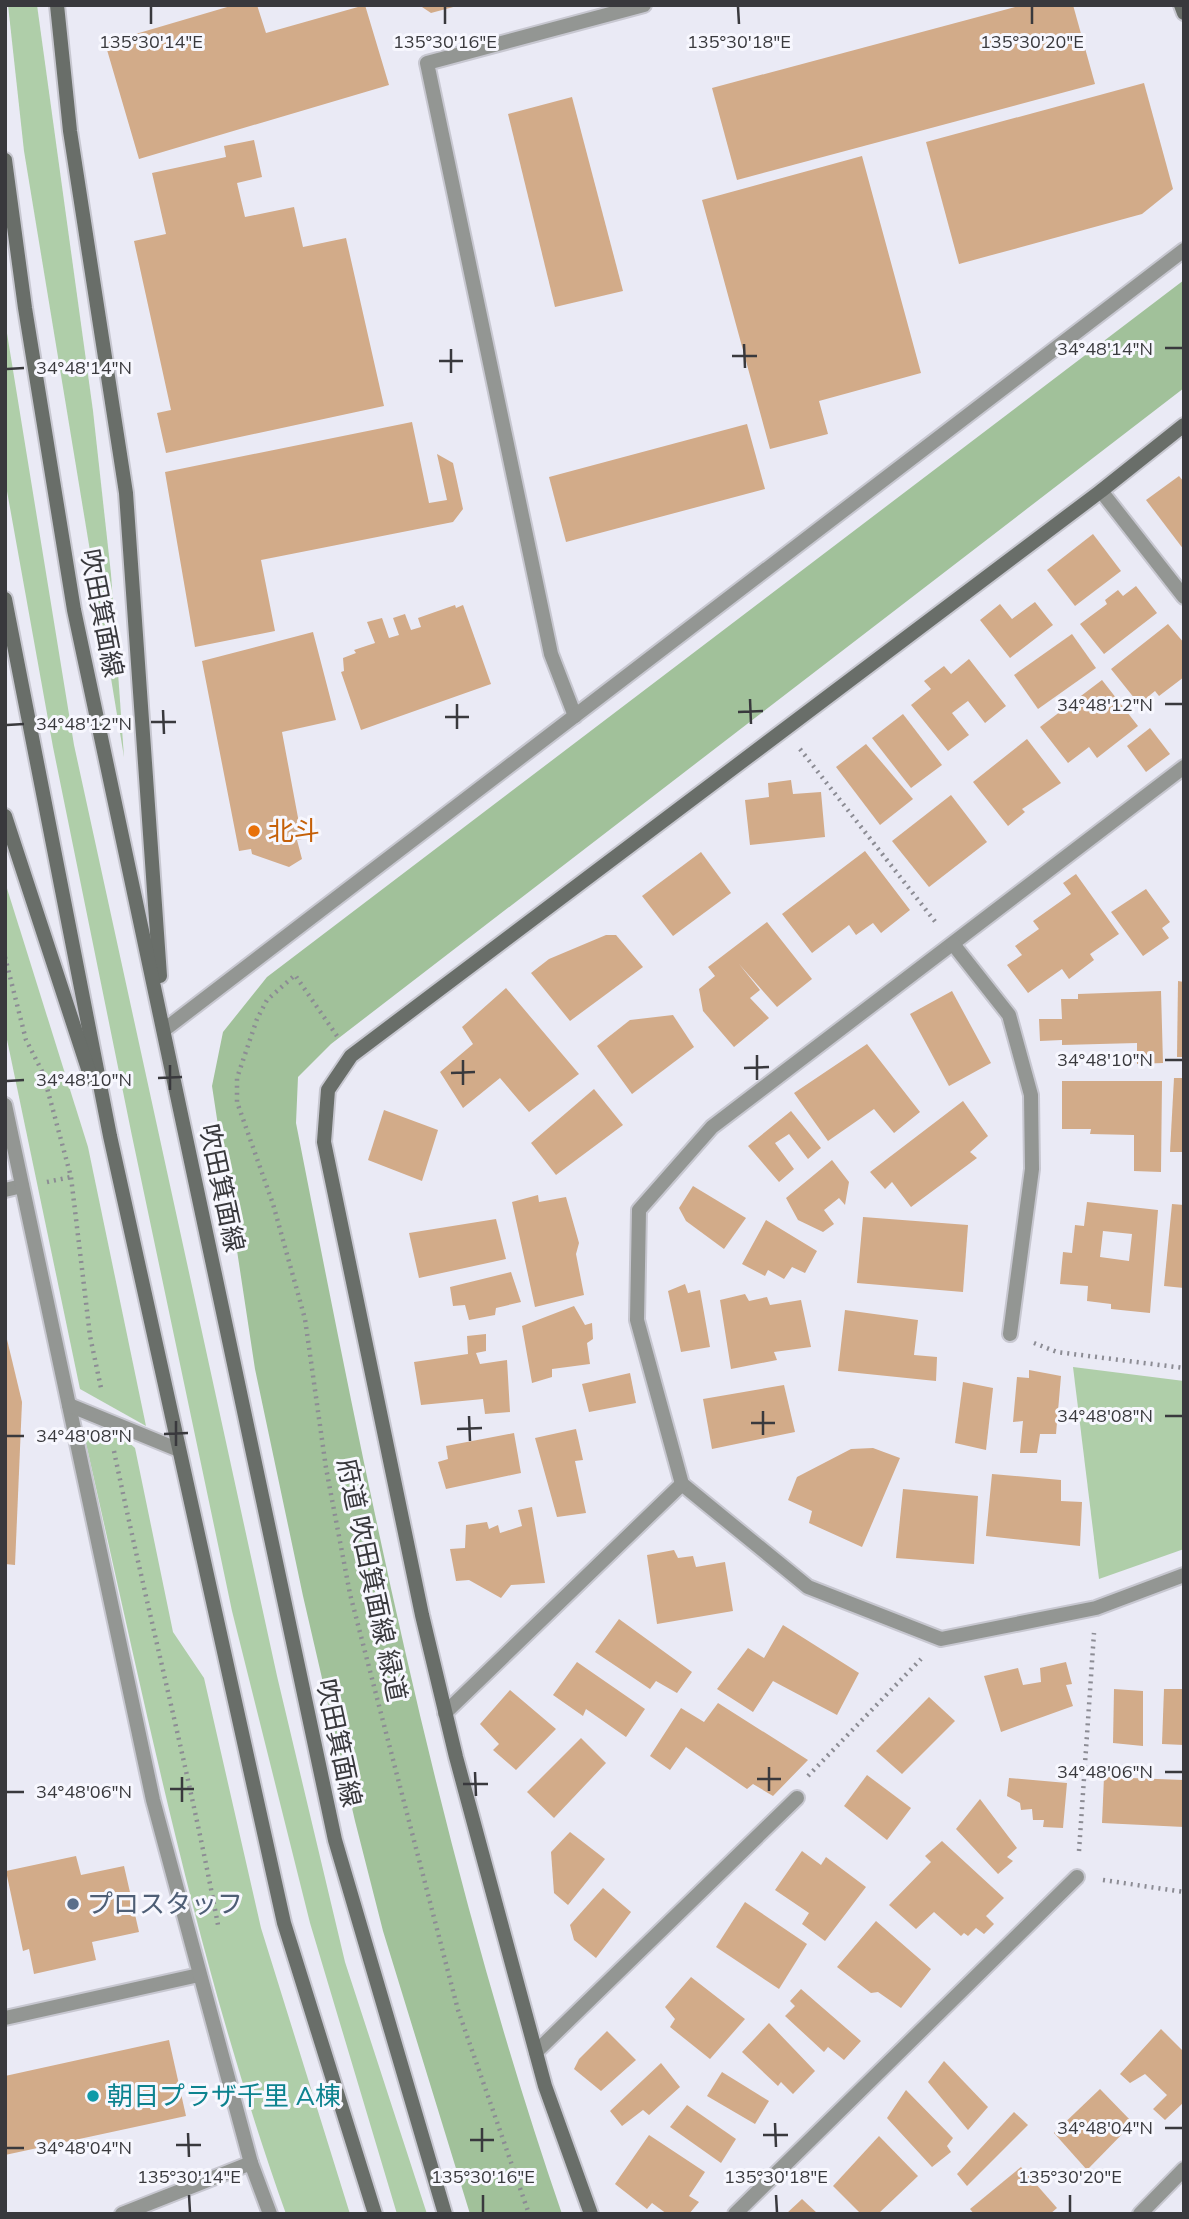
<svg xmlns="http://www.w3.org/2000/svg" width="1189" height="2219" viewBox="0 0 1189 2219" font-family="Mulish,'Noto Sans JP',sans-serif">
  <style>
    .green { fill: #afcea9 }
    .forest { fill: #a1c19a }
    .building { fill: #d2ab89; fill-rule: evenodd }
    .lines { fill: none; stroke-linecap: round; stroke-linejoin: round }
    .lane-casing { stroke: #c7c7d0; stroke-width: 18 }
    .street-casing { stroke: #c7c7d0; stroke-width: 18 }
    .secondary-casing { stroke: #c7c7d0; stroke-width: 18 }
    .path { stroke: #8c8c94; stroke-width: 4.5; stroke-dasharray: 2 5; stroke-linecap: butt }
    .lane { stroke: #939693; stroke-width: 14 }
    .street { stroke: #939693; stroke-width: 14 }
    .secondary { stroke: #696e69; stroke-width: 14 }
    .ticks { fill: none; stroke: #39393d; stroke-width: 2.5 }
    .food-dot { fill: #e8710a; stroke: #f7f7fe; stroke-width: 2.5 }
    .service-dot { fill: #5c6f8a; stroke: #f7f7fe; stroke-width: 2.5 }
    .culture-dot { fill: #0f9aa8; stroke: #f7f7fe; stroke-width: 2.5 }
    .labels { text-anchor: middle; stroke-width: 6; stroke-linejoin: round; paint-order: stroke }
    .street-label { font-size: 26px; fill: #39393d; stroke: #f7f7fe }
    .food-label { font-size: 26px; fill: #c56008; stroke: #f7f7fe; text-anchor: start }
    .service-label { font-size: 26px; fill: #4e5e75; stroke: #f7f7fe; text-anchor: start }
    .culture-label { font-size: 26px; fill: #0d838f; stroke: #f7f7fe; text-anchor: start }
    .ticks-label { font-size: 18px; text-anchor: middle; fill: #39393d; stroke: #f7f7fe; stroke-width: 6; stroke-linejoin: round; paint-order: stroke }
  </style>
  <rect width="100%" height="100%" fill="#eaeaf5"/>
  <g class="green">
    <path d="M8 5H37L93 411 111 574 124 757 24 151Z"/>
    <path d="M5 321 74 745 277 1676 345 1962 427 2214H397L310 1923 232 1611 132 1136 53 747 5 480Z"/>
    <path d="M5 882 88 1147 146 1426 80 1389 5 1030Z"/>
    <path d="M1073 1367 1184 1381V1549L1099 1579Z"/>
    <path d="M95 1429 118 1433 135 1448 173 1632 204 1678 261 1928 350 2214H286C196 1962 144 1699 85 1439Z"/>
  </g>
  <path class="forest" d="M1184 280V388L331 1044 298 1077 296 1123C368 1490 440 1860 562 2214H470L383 1931 355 1821 303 1596 255 1369 212 1086 223 1032 267 977Z"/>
  <g class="building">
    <path d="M234 5H257L266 33 365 5 389 85 139 159 105 43Z"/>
    <path d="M419 5H457V6L431 13Z"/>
    <path d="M1023 5H1073L1095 84 737 180 712 88Z"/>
    <path d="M1144 83 1173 189 1142 214 959 264 926 142Z"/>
    <path d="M572 97 623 291 555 307 508 114Z"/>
    <path d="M254 140 262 177 237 183 245 217 294 207 303 247 346 238 384 406 166 453 157 413 171 410 134 241 166 234 152 173 226 157 224 146Z"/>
    <path d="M862 156 921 373 819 401 828 434 770 449 702 200Z"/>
    <path d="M412 422 429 503 447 500 437 454 453 463 463 509 453 522 261 560 275 631 195 647 165 472Z"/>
    <path d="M747 424 765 489 566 542 549 477Z"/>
    <path d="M1179 476 1184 482V550L1146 500Z"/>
    <path d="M1093 534 1121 571 1075 606 1047 570Z"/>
    <path d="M1136 586 1157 613 1104 654 1080 624 1107 604 1105 600 1118 590 1123 596Z"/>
    <path d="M1035 602 1053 625 1010 658 980 620 1000 604 1012 619Z"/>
    <path d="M455 605 456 608 463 605 491 684 361 730 341 672 344 671 343 658 356 653 354 650 375 643 367 622 382 618 389 638 399 635 393 618 405 614 411 630 421 627 418 618Z"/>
    <path d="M1168 624 1184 643V677L1159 696 1155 691 1139 704 1111 669Z"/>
    <path d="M313 632 336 720 282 732 302 839 297 840 302 859 289 867 252 854 251 849 239 851 202 661Z"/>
    <path d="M1072 634 1096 668 1038 709 1014 675Z"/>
    <path d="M969 659 1006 706 985 723 968 701 952 713 969 735 948 751 911 705 931 689 924 681 944 666 951 674Z"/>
    <path d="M1102 680 1138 726 1097 758 1089 747 1068 763 1040 727Z"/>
    <path d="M903 714 942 765 911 788 872 738Z"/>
    <path d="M1150 728 1170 754 1146 772 1127 746Z"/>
    <path d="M1027 739 1061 783 1022 809 1025 812 1008 826 973 782Z"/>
    <path d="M866 744 913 799 880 825 836 767Z"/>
    <path d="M791 780 793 794 821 792 825 837 750 845 745 800 769 797 768 783Z"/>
    <path d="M951 795 987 842 929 887 892 841Z"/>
    <path d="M865 851 910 910 881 933 873 923 856 935 849 925 812 953 782 914Z"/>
    <path d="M701 852 731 893 673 936 642 896Z"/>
    <path d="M1076 874 1119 934 1090 954 1094 960 1069 979 1062 969 1028 993 1007 965 1022 955 1015 946 1039 929 1033 921 1071 894 1063 883Z"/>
    <path d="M1146 889 1170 922 1162 928 1169 938 1143 956 1111 912Z"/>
    <path d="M767 922 812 979 777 1007 739 964 760 990 750 998 769 1018 734 1047 703 1011 699 989 715 976 708 967Z"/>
    <path d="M606 935H616L643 967 570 1021 531 973 549 959Z"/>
    <path d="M1178 981 1184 982V1057H1177Z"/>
    <path d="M506 988 579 1074 529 1112 500 1078 463 1108 440 1072 473 1044 462 1027Z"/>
    <path d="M952 991 991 1063 949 1086 910 1014Z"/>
    <path d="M1161 991 1163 1063 1137 1064V1043L1062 1045V1040L1040 1041 1039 1019H1062L1061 999H1078V994Z"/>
    <path d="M673 1015 694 1047 632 1094 597 1046 630 1020Z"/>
    <path d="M867 1044 920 1112 894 1133 874 1109 828 1141 794 1093Z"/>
    <path d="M1174 1078H1184V1152H1170Z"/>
    <path d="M1062 1081H1162L1161 1172 1134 1171V1135L1090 1134 1091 1129H1062Z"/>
    <path d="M594 1089 623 1125 556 1175 531 1143Z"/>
    <path d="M963 1101 988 1136 970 1152 977 1158 911 1207 892 1182 885 1189 870 1172Z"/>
    <path d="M384 1110 438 1130 422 1181 368 1160Z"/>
    <path d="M791 1111 821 1148 808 1159 789 1134 775 1143 794 1169 779 1182 748 1146Z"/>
    <path d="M832 1160 849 1182 845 1205 839 1198 824 1210 834 1224 823 1232 798 1220 786 1198Z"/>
    <path d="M693 1186 746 1218 724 1249 686 1221 679 1208Z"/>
    <path d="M538 1195 539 1202 566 1197 579 1243 576 1254 584 1295 535 1307 512 1202Z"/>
    <path d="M1087 1202 1158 1210 1150 1313 1111 1309V1304L1087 1301 1088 1286 1060 1284 1063 1252 1072 1253 1075 1225 1084 1226ZM1103 1231 1132 1234 1129 1261 1100 1257Z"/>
    <path d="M1172 1204 1184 1205V1288L1164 1286Z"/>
    <path d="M863 1217 968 1225 963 1292 857 1283Z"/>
    <path d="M496 1219 506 1259 419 1278 409 1233Z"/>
    <path d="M766 1220 817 1251 805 1273 792 1267 784 1279 768 1270 765 1276 742 1264Z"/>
    <path d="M511 1272 521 1302 496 1308 495 1315 469 1320 465 1305 453 1306 450 1287Z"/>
    <path d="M685 1284 688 1293 700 1290 710 1347 681 1352 668 1291Z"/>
    <path d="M745 1294 749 1301 767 1297 770 1305 801 1300 811 1347 774 1352 777 1360 731 1369 720 1300Z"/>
    <path d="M574 1306 585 1325 592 1323 593 1339 587 1343 590 1364 552 1369V1377L532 1383 522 1326Z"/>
    <path d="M845 1310 918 1320 914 1355 937 1357 936 1381 838 1371Z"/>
    <path d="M5 1331 22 1402 15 1565 5 1564Z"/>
    <path d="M486 1334V1351L476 1353 480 1364 507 1360 510 1412 485 1414 483 1399 421 1405 414 1362 468 1354 467 1336Z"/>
    <path d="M1029 1370 1061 1376 1056 1434H1040L1037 1453H1020L1023 1421 1013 1422 1017 1377 1029 1378Z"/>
    <path d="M630 1373 636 1403 589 1412 582 1384Z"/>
    <path d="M963 1382 993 1388 986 1450 955 1443Z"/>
    <path d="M784 1385 795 1432 712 1449 703 1399Z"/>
    <path d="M576 1429 583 1460 575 1461 586 1513 557 1517 535 1438Z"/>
    <path d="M514 1433 521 1473 446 1489 438 1462 448 1459 446 1446Z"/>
    <path d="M873 1448 900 1458 862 1547 809 1523 812 1511 788 1500 797 1477 851 1449Z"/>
    <path d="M992 1474 1061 1480V1501L1082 1502 1080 1546 986 1536Z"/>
    <path d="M903 1489 978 1496 974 1564 896 1558Z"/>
    <path d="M532 1507 545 1583 511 1585 501 1598 469 1580 456 1581 450 1549 465 1548 466 1525 487 1522 489 1529 498 1525 500 1533 522 1526 518 1510Z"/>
    <path d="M674 1550 678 1558 693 1556 696 1567 725 1562 733 1611 657 1624 647 1555Z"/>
    <path d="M619 1619 692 1672 677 1693 656 1681 650 1689 595 1652Z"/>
    <path d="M783 1625 859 1673 837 1715 773 1681 753 1712 717 1689 748 1648 764 1658Z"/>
    <path d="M577 1662 645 1709 626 1737 586 1709 583 1716 553 1695Z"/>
    <path d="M1066 1662 1072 1684 1066 1685 1073 1706 1001 1732 984 1676 1018 1668 1023 1685 1041 1682 1040 1668Z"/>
    <path d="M1114 1689 1143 1691V1746L1113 1743Z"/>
    <path d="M1164 1689H1184V1745L1162 1744Z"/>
    <path d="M510 1690 556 1729 516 1770 493 1750 499 1744 480 1724Z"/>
    <path d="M929 1697 955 1721 902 1774 876 1751Z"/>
    <path d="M718 1703 808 1760 773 1796 753 1784 747 1789 686 1747 670 1770 650 1756 681 1708 704 1722Z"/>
    <path d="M581 1738 606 1763 554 1818 527 1792Z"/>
    <path d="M867 1775 911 1808 887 1840 844 1806Z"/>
    <path d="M1104 1777 1184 1780V1827L1102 1823Z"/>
    <path d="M1009 1778 1067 1783 1063 1828 1043 1827 1044 1820H1033L1032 1809 1021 1810 1020 1803 1007 1796Z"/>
    <path d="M980 1799 1017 1848 1007 1857 1013 1861 998 1874 956 1829Z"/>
    <path d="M570 1832 605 1859 568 1905 554 1893 551 1852Z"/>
    <path d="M942 1841 1004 1898 986 1916 994 1924 984 1934 976 1928 968 1936 964 1933 961 1936 934 1912 916 1929 889 1905 931 1862 925 1856Z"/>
    <path d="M802 1851 821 1865 826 1857 866 1887 825 1941 802 1924 809 1913 775 1890Z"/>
    <path d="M76 1856 81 1875 124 1866 139 1932 92 1942 96 1960 34 1974 29 1949 23 1951 6 1871Z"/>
    <path d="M603 1888 631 1912 596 1958 574 1940 570 1925Z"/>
    <path d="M745 1902 807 1944 779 1989 716 1947Z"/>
    <path d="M876 1921 931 1969 901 2008 878 1992 871 1993 837 1967Z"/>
    <path d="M691 1977 745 2019 710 2059 670 2027 675 2019 665 2007Z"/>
    <path d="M801 1989 861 2041 844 2060 828 2047 824 2052 785 2016 795 2006 790 2001Z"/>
    <path d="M769 2023 815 2071 793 2094 781 2082 778 2086 742 2052Z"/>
    <path d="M1161 2029 1184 2052V2102L1165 2120 1153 2109 1167 2095 1145 2074 1130 2083 1120 2074Z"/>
    <path d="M607 2031 636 2060 601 2091 574 2069 579 2059Z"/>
    <path d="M169 2040 186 2116 5 2155V2076Z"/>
    <path d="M944 2061 988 2107 968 2130 928 2082Z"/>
    <path d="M661 2063 680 2087 649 2115 643 2110 622 2126 610 2111Z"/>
    <path d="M722 2072 769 2101 755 2124 707 2096Z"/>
    <path d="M1100 2089 1133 2123 1087 2170 1054 2133Z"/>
    <path d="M906 2090 953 2138 947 2146 951 2152 932 2167 887 2118Z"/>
    <path d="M687 2105 736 2139 721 2163 670 2127Z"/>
    <path d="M1014 2112 1028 2125 967 2186 957 2174Z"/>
    <path d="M649 2135 705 2172 689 2196 699 2202 689 2214H667L652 2203 647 2209 615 2184Z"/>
    <path d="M879 2136 918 2176 878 2214H861L833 2186Z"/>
    <path d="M1021 2167 1057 2208 1050 2214H974L970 2209Z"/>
    <path d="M802 2199 818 2214H786Z"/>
  </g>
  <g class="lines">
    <defs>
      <g id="lane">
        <path d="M5 1190 22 1186"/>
        <path d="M5 2018 199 1975"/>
      </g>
      <g id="street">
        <path d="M1101 491 1184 597"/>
        <path d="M575 716 551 654 427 63 644 5"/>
        <path d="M1184 767 712 1127 639 1210 637 1320 682 1484 808 1587 941 1639 1096 1608 1184 1575"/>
        <path d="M953 944 1009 1015 1031 1095 1032 1169 1010 1334"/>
        <path d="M164 1030 1184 250"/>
        <path d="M5 1105 153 1800 251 2163 270 2214"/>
        <path d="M69 1405 179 1450"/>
        <path d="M445 1713 682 1484"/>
        <path d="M536 2052 797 1798"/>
        <path d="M122 2214 251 2163"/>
        <path d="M735 2214 1077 1877"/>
        <path d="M1140 2214 1184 2169"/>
      </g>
      <g id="secondary">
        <path d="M57 5 70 131 126 493 160 976"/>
        <path d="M1181 5 1184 13"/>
        <path d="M5 160 25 308 74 610 335 1840 445 2214"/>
        <path d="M5 599 110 1136 284 1923 375 2214"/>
        <path d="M5 816 91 1078"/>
        <path d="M591 2214 545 2086 456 1757 422 1615 324 1142 328 1090 351 1056 1101 491 1184 425"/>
      </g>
    </defs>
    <use href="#lane" class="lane-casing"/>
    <use href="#street" class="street-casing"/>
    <use href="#secondary" class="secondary-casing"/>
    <g class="path">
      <path d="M800 749 937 924"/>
      <path d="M5 957 26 1040 43 1073 71 1177 90 1336 101 1388"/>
      <path d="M337 1036 295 975 267 1000 257 1019 237 1078V1102L273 1204 305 1319 326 1468 350 1594 458 2010 529 2214"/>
      <path d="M47 1182 71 1177"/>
      <path d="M1034 1343 1057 1352 1184 1368"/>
      <path d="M114 1451C147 1610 188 1766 218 1925"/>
      <path d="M808 1776 921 1659"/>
      <path d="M1079 1851 1094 1633"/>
      <path d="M1103 1880 1184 1892"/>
    </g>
    <use href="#lane" class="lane"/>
    <use href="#street" class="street"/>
    <use href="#secondary" class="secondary"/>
  </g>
  <path class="ticks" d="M151 7V24M445 7V24M738 7 739 24M1032 7V24M744 344 745 368M1165 348H1182M451 349V373M732 356H757M439 361H463M7 369 24 368M750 699 751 724M457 704V729M1165 704H1182M163 710 164 734M738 712 763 711M445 717H469M151 722H176M7 725 24 724M757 1055V1080M463 1060V1085M1165 1060H1182M170 1065V1090M744 1068 769 1067M451 1073 475 1072M158 1078 182 1077M7 1081 24 1080M763 1411V1435M469 1416 470 1441M1165 1416H1182M176 1421V1446M751 1423H775M457 1429 482 1428M164 1434 188 1433M7 1436H24M769 1767V1791M475 1772 476 1796M1165 1772H1182M182 1777V1802M757 1779H781M463 1784H488M170 1789H194M7 1792H24M775 2123 776 2147M482 2128V2152M1165 2128H1182M188 2133 189 2157M763 2135H788M470 2140H494M176 2145H201M7 2148H24M189 2195 190 2212M483 2195V2212M776 2195 777 2212M1070 2195V2212"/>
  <circle class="food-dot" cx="254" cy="831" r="7"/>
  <circle class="service-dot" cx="73" cy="1904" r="7"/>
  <circle class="culture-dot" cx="93" cy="2096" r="7"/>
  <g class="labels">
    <g class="street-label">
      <text transform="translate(102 613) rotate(79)" y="9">吹田箕面線</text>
      <text transform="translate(222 1188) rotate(78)" y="9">吹田箕面線</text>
      <text transform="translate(372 1580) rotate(78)" y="9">府道 吹田箕面線 緑道</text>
      <text transform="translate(339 1743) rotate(78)" y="9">吹田箕面線</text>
    </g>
    <g class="food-label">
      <text x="268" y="840">北斗</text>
    </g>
    <g class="service-label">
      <text x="87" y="1913">プロスタッフ</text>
    </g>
    <g class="culture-label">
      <text x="107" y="2105">朝日プラザ千里 A棟</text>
    </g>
  </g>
  <g class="ticks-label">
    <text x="151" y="48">135°30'14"E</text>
    <text x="445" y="48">135°30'16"E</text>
    <text x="739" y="48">135°30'18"E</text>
    <text x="1032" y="48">135°30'20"E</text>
    <text x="1105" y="355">34°48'14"N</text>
    <text x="84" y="374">34°48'14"N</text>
    <text x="1105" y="711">34°48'12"N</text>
    <text x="84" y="730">34°48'12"N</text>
    <text x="1105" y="1066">34°48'10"N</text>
    <text x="84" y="1086">34°48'10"N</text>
    <text x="1105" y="1422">34°48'08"N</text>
    <text x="84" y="1442">34°48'08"N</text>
    <text x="1105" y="1778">34°48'06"N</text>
    <text x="84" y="1798">34°48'06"N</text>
    <text x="1105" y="2134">34°48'04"N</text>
    <text x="84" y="2154">34°48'04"N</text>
    <text x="189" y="2183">135°30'14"E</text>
    <text x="483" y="2183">135°30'16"E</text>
    <text x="776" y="2183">135°30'18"E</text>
    <text x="1070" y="2183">135°30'20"E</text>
  </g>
  <rect width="1189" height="2219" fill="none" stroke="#39393d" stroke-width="14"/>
</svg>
